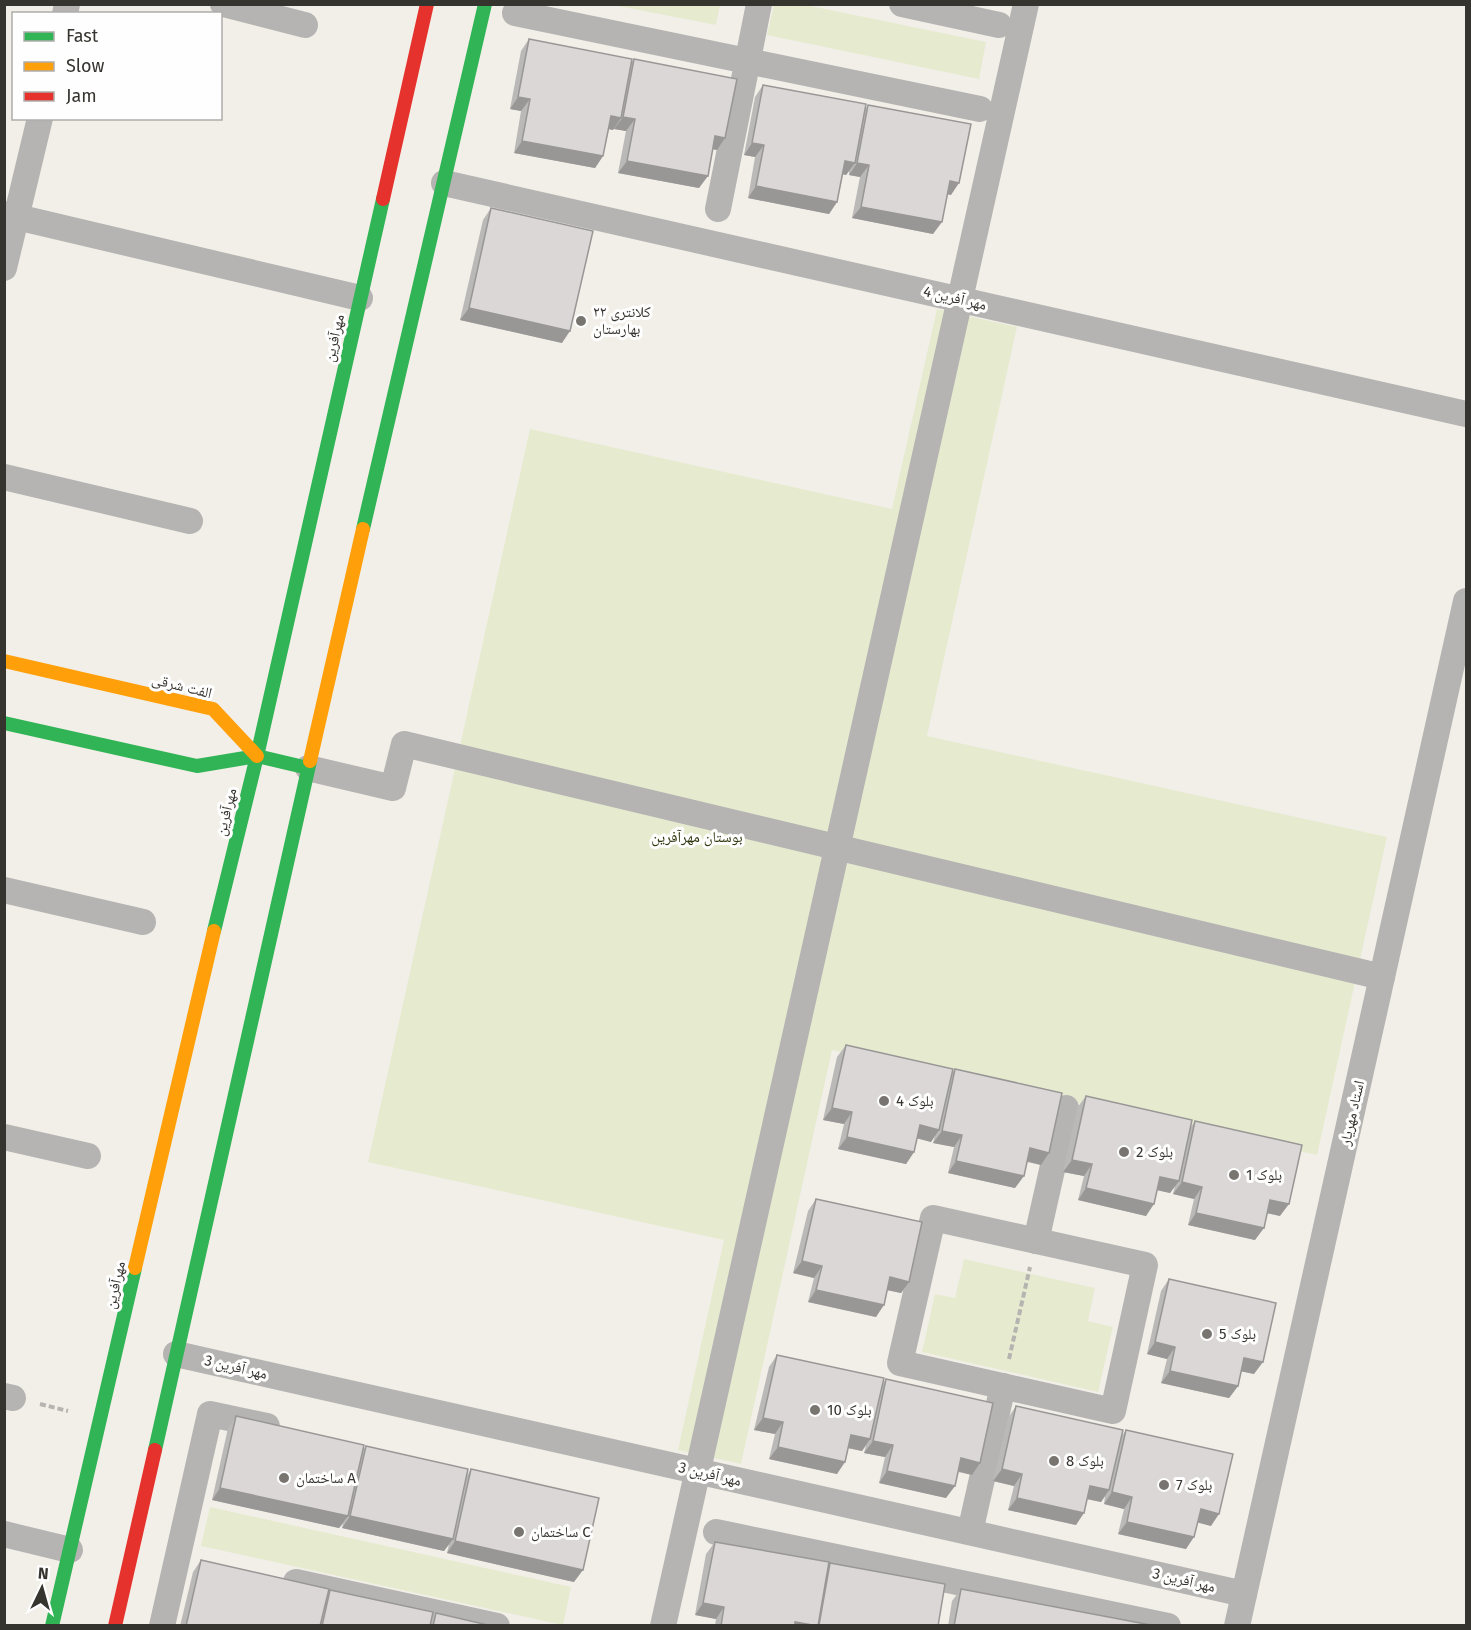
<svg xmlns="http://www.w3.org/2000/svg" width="1471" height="1630" viewBox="0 0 1471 1630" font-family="'Fira Sans','Noto Naskh Arabic',sans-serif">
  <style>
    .green { fill: #e6ebd0 }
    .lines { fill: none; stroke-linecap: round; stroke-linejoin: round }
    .path { stroke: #b6b4b0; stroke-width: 4; stroke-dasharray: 6 3; stroke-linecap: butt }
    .street { stroke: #b5b4b2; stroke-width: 26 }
    .fast { stroke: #30b455; stroke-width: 14 }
    .slow { stroke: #ff9f0a; stroke-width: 14 }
    .jam { stroke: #e5322d; stroke-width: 14 }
    .wall { fill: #bbb9b8 }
    .shaded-wall { fill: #999696 }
    .building { fill: #dad7d6; stroke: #999696; stroke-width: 1.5 }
    .poi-dot { fill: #787570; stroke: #fefefe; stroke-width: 2 }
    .labels { text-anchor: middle; stroke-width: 6; stroke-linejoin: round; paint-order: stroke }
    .street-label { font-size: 15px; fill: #36342f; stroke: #fefefe }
    .poi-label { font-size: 15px; fill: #36342f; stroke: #fefefe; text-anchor: start }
    .park-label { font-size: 15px; fill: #2f370d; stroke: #fefefe }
  </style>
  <rect width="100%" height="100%" fill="#f2efe8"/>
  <g class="green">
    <path d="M801 4 986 42 979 79 767 35 774 5Z"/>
    <path d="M613 5H720L716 25Z"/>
    <path d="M937 309 1017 327 927 736 1387 837 1317 1155 832 1050 741 1464 678 1450 724 1240 368 1162 530 429 892 509Z"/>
    <path d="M964 1259 1095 1288 1088 1321 1113 1327 1098 1392 922 1352 935 1294 955 1298Z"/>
    <path d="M210 1507 571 1587 563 1625 201 1546Z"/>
  </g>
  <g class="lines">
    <g class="path">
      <path d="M1009 1359 1030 1267"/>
      <path d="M40 1404 68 1411"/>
    </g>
    <g class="street">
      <path d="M223 4 305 25"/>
      <path d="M902 4 999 25"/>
      <path d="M515 13 980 109"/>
      <path d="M65 14 67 4"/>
      <path d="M444 183 1466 414"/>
      <path d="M718 209 759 4"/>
      <path d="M4 214 360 298"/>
      <path d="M4 268 40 118"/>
      <path d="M4 477 190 521"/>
      <path d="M308 768 393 788 404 744 1382 977"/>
      <path d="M4 890 143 922"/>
      <path d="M4 1137 88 1156"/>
      <path d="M933 1218 1145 1265 1113 1411 900 1363Z"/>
      <path d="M1036 1241 1066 1108"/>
      <path d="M176 1354 1244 1594"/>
      <path d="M4 1396 13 1398"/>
      <path d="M716 1532 1168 1626"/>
      <path d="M970 1532 1003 1386"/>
      <path d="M4 1534 70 1550"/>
      <path d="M296 1582 497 1626"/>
      <path d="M162 1626 210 1414 267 1426"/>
      <path d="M663 1626 1026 4"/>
      <path d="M1237 1626 1466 601"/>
    </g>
    <g class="fast">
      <path d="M363 529 485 4"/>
      <path d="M4 723 197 766 257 756 308 768"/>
      <path d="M214 931 257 756 383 199"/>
      <path d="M155 1450 310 761"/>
      <path d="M52 1626 135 1268"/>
    </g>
    <g class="slow">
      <path d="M4 661 213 709 257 756"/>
      <path d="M310 761 363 529"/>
      <path d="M135 1268 214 931"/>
    </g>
    <g class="jam">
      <path d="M383 199 427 4"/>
      <path d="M115 1626 155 1450"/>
    </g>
  </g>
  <g class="wall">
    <path d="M529 39 631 63 634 59 725 138 717 150 713 149 699 188 618 173 626 131 614 129 615 126 613 130 609 129 603 156 595 168 514 153 521 111 510 109 521 51Z"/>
    <path d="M763 85 865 110 868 105 951 195 947 194 933 234 852 218 860 177 849 175V171L846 175 843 174 837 202 829 214 748 198 755 157 744 155 755 97Z"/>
    <path d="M491 208 562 343 460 320 483 220Z"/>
    <path d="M846 1045 951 1075 955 1069 1041 1165 1027 1162 1015 1188 948 1173 954 1147 933 1143 935 1135 931 1142 917 1138 914 1152 906 1164 838 1149 844 1124 823 1120 837 1057Z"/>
    <path d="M1086 1096 1191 1127 1195 1121 1280 1216 1267 1213 1255 1240 1188 1225 1194 1199 1173 1194 1175 1186 1170 1193 1157 1190 1146 1216 1078 1200 1084 1176 1063 1172 1077 1108Z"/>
    <path d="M816 1199 909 1282 901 1293 887 1290 876 1317 808 1302 814 1278 793 1273 808 1211Z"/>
    <path d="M1169 1279 1254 1374 1241 1371 1238 1386 1229 1398 1161 1383 1167 1359 1147 1354 1161 1291Z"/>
    <path d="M777 1355 882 1385 886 1379 980 1463 972 1475 958 1472 946 1498 879 1483 885 1457 864 1453 866 1445 862 1451 848 1448 837 1474 769 1459 775 1434 754 1430 769 1367Z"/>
    <path d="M1016 1406 1122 1436 1126 1430 1211 1526 1198 1522 1186 1549 1118 1534 1124 1509 1104 1504 1105 1496 1101 1502 1087 1499 1076 1525 1008 1510 1014 1486 993 1481 1008 1418Z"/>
    <path d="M236 1416 363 1450 366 1446 466 1477 471 1469 574 1582 447 1553 449 1544 444 1551 342 1528 343 1524 339 1528 212 1500 228 1428Z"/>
    <path d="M715 1542 828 1566 830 1563 938 1626H715L716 1619 695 1615 706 1554Z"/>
    <path d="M201 1560 327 1594 330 1590 431 1620 436 1613 492 1626H180L193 1572Z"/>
    <path d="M961 1589 1156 1626H948L952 1601Z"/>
  </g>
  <g class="shaded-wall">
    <path d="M518 97 530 99 521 111 510 109Z"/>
    <path d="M611 116 621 118 613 130 603 128Z"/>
    <path d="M623 117 635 119 626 131 614 129Z"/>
    <path d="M715 136 725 138 717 150 707 148Z"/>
    <path d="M522 141 603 156 595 168 514 153Z"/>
    <path d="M752 143 764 145 755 157 744 155Z"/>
    <path d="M627 161 708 176 699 188 618 173Z"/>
    <path d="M845 161 855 163 846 175 837 173Z"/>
    <path d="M857 163 869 165 860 177 849 175Z"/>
    <path d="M950 181 959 183 951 195 941 193Z"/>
    <path d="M756 186 837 202 829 214 748 198Z"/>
    <path d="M861 207 942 222 933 234 852 218Z"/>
    <path d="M469 308 570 331 562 343 460 320Z"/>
    <path d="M832 1108 852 1112 844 1124 823 1120Z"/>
    <path d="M920 1125 939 1130 931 1142 912 1137Z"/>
    <path d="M942 1131 962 1135 954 1147 933 1143Z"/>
    <path d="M847 1137 914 1152 906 1164 838 1149Z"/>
    <path d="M1030 1148 1049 1153 1041 1165 1022 1160Z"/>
    <path d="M1072 1160 1092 1164 1084 1176 1063 1172Z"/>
    <path d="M956 1161 1024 1176 1015 1188 948 1173Z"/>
    <path d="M1160 1177 1179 1181 1170 1193 1152 1189Z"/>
    <path d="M1182 1182 1202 1187 1194 1199 1173 1194Z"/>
    <path d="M1086 1188 1154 1204 1146 1216 1078 1200Z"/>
    <path d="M1270 1200 1289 1204 1280 1216 1262 1212Z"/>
    <path d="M1196 1213 1264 1228 1255 1240 1188 1225Z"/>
    <path d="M802 1261 822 1266 814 1278 793 1273Z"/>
    <path d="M890 1277 909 1282 901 1293 882 1289Z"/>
    <path d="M816 1290 884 1305 876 1317 808 1302Z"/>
    <path d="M1155 1342 1175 1347 1167 1359 1147 1354Z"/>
    <path d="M1244 1358 1263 1362 1254 1374 1235 1370Z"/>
    <path d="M1170 1371 1238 1386 1229 1398 1161 1383Z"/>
    <path d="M763 1418 783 1422 775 1434 754 1430Z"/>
    <path d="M851 1435 870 1439 862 1451 843 1447Z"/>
    <path d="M873 1441 893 1445 885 1457 864 1453Z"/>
    <path d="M778 1447 845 1462 837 1474 769 1459Z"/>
    <path d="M961 1458 980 1463 972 1475 953 1470Z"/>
    <path d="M1002 1469 1022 1474 1014 1486 993 1481Z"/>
    <path d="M887 1471 955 1486 946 1498 879 1483Z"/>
    <path d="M1090 1486 1109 1490 1101 1502 1082 1498Z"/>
    <path d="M220 1488 348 1516 339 1528 212 1500Z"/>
    <path d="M1112 1492 1132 1497 1124 1509 1104 1504Z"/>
    <path d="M1017 1498 1084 1513 1076 1525 1008 1510Z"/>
    <path d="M1201 1509 1219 1514 1211 1526 1192 1521Z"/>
    <path d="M350 1516 453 1539 444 1551 342 1528Z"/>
    <path d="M1127 1522 1194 1537 1186 1549 1118 1534Z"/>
    <path d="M455 1541 583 1570 574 1582 447 1553Z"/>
    <path d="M703 1603 724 1607 716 1619 695 1615Z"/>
    <path d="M795 1622 816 1626H793Z"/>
  </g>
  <g class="building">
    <path d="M529 39 632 59 621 118 611 116 603 156 522 141 530 99 518 97Z"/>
    <path d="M634 59 737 79 725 138 715 136 708 176 627 161 635 119 623 117Z"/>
    <path d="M763 85 866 104 855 163 845 161 837 202 756 186 764 145 752 143Z"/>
    <path d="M868 105 971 124 959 183 950 181 942 222 861 207 869 165 857 163Z"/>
    <path d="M491 208 593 231 570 331 469 308Z"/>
    <path d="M846 1045 953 1069 939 1130 920 1125 914 1152 847 1137 852 1112 832 1108Z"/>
    <path d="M955 1069 1062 1093 1049 1153 1030 1148 1024 1176 956 1161 962 1135 942 1131Z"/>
    <path d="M1086 1096 1192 1120 1179 1181 1160 1177 1154 1204 1086 1188 1092 1164 1072 1160Z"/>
    <path d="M1195 1121 1302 1145 1289 1204 1270 1200 1264 1228 1196 1213 1202 1187 1182 1182Z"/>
    <path d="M816 1199 922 1222 909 1282 890 1277 884 1305 816 1290 822 1266 802 1261Z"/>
    <path d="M1169 1279 1276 1303 1263 1362 1244 1358 1238 1386 1170 1371 1175 1347 1155 1342Z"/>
    <path d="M777 1355 884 1378 870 1439 851 1435 845 1462 778 1447 783 1422 763 1418Z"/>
    <path d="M886 1379 993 1403 980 1463 961 1458 955 1486 887 1471 893 1445 873 1441Z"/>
    <path d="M1016 1406 1123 1430 1109 1490 1090 1486 1084 1513 1017 1498 1022 1474 1002 1469Z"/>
    <path d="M236 1416 364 1445 348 1516 220 1488Z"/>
    <path d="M1126 1430 1233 1454 1219 1514 1201 1509 1194 1537 1127 1522 1132 1497 1112 1492Z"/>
    <path d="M366 1446 468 1469 453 1539 350 1516Z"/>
    <path d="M471 1469 599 1498 583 1570 455 1541Z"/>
    <path d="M715 1542 829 1562 818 1626 795 1622V1626H721L724 1607 703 1603Z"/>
    <path d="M201 1560 329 1589 320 1626H186Z"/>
    <path d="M830 1563 945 1584 938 1626 819 1625Z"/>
    <path d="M961 1589 1156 1626H954Z"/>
    <path d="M330 1590 433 1612 430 1626H322Z"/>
    <path d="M436 1613 492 1626H433Z"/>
  </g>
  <g class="poi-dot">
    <circle cx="581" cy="321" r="6"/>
    <circle cx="884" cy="1101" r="6"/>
    <circle cx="1124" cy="1152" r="6"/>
    <circle cx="1234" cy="1175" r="6"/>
    <circle cx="1207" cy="1334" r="6"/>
    <circle cx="815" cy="1410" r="6"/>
    <circle cx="1054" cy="1461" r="6"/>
    <circle cx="284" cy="1478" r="6"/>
    <circle cx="1164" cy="1485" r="6"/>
    <circle cx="519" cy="1532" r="6"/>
  </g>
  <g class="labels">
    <g class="street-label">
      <text transform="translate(955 298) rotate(13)" y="5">مهر آفرین 4</text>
      <text transform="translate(334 338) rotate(-77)" y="5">مهرآفرین</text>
      <text transform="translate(182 686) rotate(14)" y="5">الفت شرقی</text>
      <text transform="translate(226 812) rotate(-76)" y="5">مهرآفرین</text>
      <text transform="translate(1352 1113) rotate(-77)" y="5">استاد مهریار</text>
      <text transform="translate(115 1285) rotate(-77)" y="5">مهرآفرین</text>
      <text transform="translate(236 1367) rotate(13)" y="5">مهر آفرین 3</text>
      <text transform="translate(710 1474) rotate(13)" y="5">مهر آفرین 3</text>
      <text transform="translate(1184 1580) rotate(13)" y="5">مهر آفرین 3</text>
    </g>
    <g class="poi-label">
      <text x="593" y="317">کلانتری ۲۲<tspan x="593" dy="17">بهارستان</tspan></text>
      <text x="896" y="1106">بلوک 4</text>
      <text x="1136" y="1157">بلوک 2</text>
      <text x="1246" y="1180">بلوک 1</text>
      <text x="1219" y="1339">بلوک 5</text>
      <text x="827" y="1415">بلوک 10</text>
      <text x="1066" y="1466">بلوک 8</text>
      <text x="296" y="1483">ساختمان A</text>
      <text x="1176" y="1490">بلوک 7</text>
      <text x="531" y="1537">ساختمان C</text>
    </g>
    <g class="park-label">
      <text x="697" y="842">بوستان مهرآفرین</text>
    </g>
  </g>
  <rect width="1471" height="1630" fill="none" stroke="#36342f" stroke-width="12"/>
  <rect x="12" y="12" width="210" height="108" fill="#fefefe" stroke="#aeadab" stroke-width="1.5"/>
  <rect x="24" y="32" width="30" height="9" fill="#30b455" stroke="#aeadab" stroke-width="1.5"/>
  <text x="66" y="42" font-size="18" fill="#36342f">Fast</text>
  <rect x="24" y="62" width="30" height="9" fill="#ff9f0a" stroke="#aeadab" stroke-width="1.5"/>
  <text x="66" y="72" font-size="18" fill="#36342f">Slow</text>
  <rect x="24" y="92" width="30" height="9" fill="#e5322d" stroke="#aeadab" stroke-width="1.5"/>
  <text x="66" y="102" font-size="18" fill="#36342f">Jam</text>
  <g transform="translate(42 1588) rotate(5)" stroke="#fefefe" stroke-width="4.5" paint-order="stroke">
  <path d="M0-4.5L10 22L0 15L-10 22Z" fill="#36342f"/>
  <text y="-9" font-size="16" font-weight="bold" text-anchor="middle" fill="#36342f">N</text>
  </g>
</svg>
